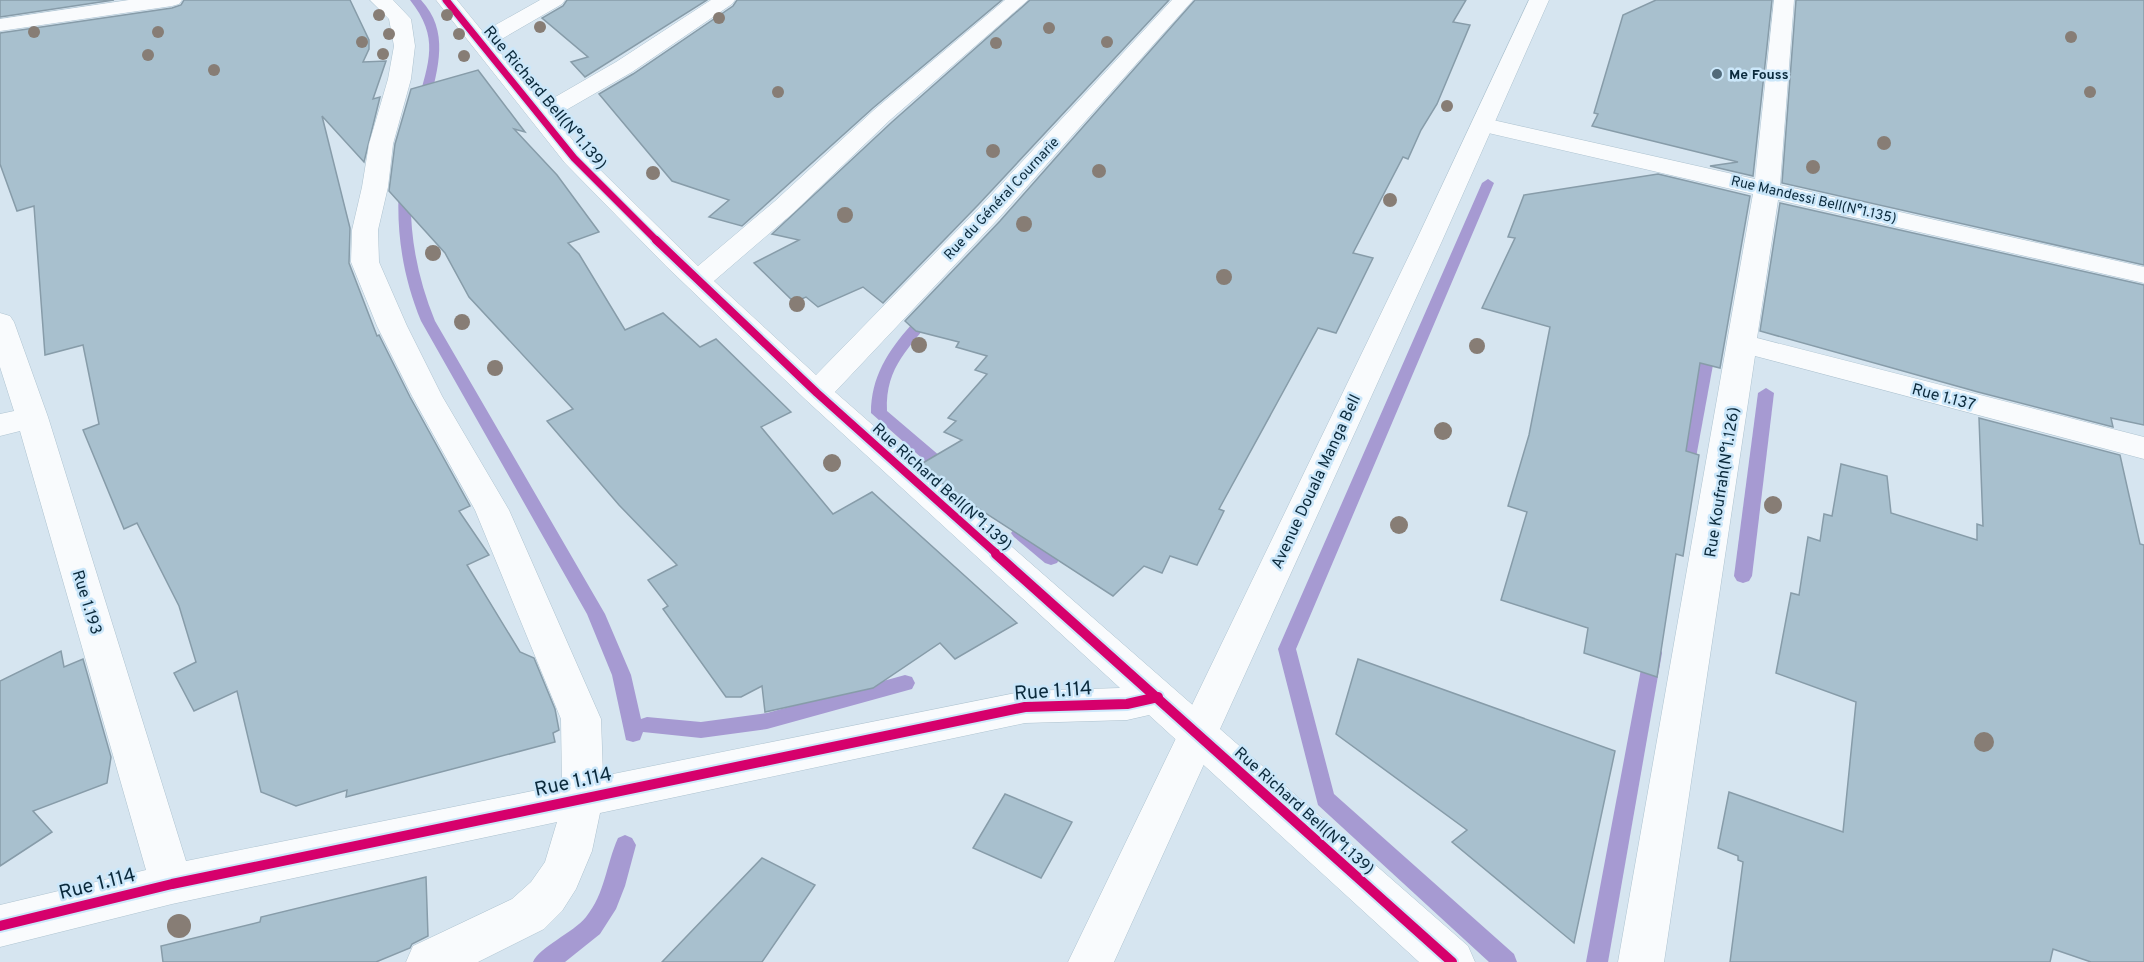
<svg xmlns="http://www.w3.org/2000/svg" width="2144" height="962" viewBox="0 0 2144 962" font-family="Overpass,sans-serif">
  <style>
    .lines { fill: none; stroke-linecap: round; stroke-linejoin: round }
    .stream { fill: #a69ad2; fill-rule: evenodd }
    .building { fill: #a8c0ce; stroke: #879ca9; stroke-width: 1.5 }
    .minor-casing { stroke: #aec3d0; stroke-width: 1 }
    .tertiary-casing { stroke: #aec3d0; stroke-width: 1 }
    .minor { fill: #f9fbfd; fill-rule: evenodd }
    .tertiary { fill: #f9fbfd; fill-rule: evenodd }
    .cycleway-far2-casing { stroke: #cbe7fa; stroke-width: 10 }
    .cycleway-far1-casing { stroke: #cbe7fa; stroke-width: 12 }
    .cycleway-casing { stroke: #cbe7fa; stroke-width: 14 }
    .cycleway-far2 { stroke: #d6006c; stroke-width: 7 }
    .cycleway-far1 { stroke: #d6006c; stroke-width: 8 }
    .cycleway { stroke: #d6006c; stroke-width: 10 }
    .tree { fill: #877d75 }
    .poi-dot { fill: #526b7b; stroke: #cbe7fa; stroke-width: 2 }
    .labels { text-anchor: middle; stroke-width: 5; stroke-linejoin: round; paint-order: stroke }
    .far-poi-label { font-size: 14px; font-weight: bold; fill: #0b2a3c; stroke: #cbe7fa; text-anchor: start }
    .far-street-label { font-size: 14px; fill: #0b2a3c; stroke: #cbe7fa }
    .street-label { font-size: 16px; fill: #0b2a3c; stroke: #cbe7fa }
    .near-street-label { font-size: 20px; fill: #0b2a3c; stroke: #cbe7fa }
  </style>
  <rect width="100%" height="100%" fill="#d6e5f0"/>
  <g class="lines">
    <g class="stream">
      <path d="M410 0H421C450 31 438 68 429 105L423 108 417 105C429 61 440 38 410 0Z"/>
      <path d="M1488 179 1494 183 1296 649 1334 794 1514 954 1517 962H1489L1318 805 1278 649 1482 183Z"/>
      <path d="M405 182 411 186C409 234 417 277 435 321L605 614 631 675 641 719 647 717 701 722 767 713 905 675 912 677 915 683 912 689 767 729 701 738 643 732 640 740 633 742 626 740 612 675 587 614 421 321C403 277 396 233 399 186Z"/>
      <path d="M928 310 935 314C911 348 885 365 887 411L954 468 956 472 954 476H942L871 413C871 377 888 351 911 325 916 319 920 312 928 310Z"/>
      <path d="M1710 338 1717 343 1693 474 1691 478H1679L1677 474 1703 343Z"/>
      <path d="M1766 388 1774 393 1752 576 1749 581 1743 583 1737 581 1734 576 1758 393Z"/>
      <path d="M1020 527 1026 529 1057 553 1060 558 1057 563 1051 565 1045 563 1014 537 1011 533 1014 529Z"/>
      <path d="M1653 645 1660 648 1662 653 1608 962H1586L1644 653 1646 648Z"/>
      <path d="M625 835 632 838 636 845 625 886 616 909 600 934 565 962H533C539 947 573 933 586 917 605 894 606 865 618 838Z"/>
    </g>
  </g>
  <g class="building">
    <path d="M0 0H114L0 17Z"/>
    <path d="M184 0H350L369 40V49L363 62 386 61 373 99 380 97 364 162 322 116 350 228 349 263 377 336 379 335 410 397 470 506 459 511 489 555 467 565 520 652 534 658 555 709 559 730 553 733 555 742 346 797 347 790 296 806 261 792 237 691 194 711 174 673 196 662 179 606 137 523 124 529 83 430 99 424 83 345 45 355 34 206 17 211 0 164V33L172 8 181 5Z"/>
    <path d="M567 0H707L585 77 571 62 588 57 542 18 563 6Z"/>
    <path d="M737 0H1002L873 108 742 226 709 217 729 200 672 181 599 94 633 74 733 6Z"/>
    <path d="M1030 0H1169L978 205 883 303 863 287 818 307 806 297 794 302 754 263 799 240 772 234 892 122Z"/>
    <path d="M1195 0H1466L1453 22 1470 25 1437 104 1421 130 1408 159 1403 157 1353 253 1373 258 1336 333 1318 328 1219 509 1224 511 1197 565 1170 556 1162 573 1144 566 1113 596 950 490 921 464 962 440 944 432 956 421 948 418 987 374 975 370 987 356 956 347 959 342 916 331 905 321 1000 221Z"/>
    <path d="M1656 0H1772L1753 176 1710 166 1738 162 1592 126 1598 114 1594 113 1623 15Z"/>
    <path d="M1796 0H2144V265L1782 183Z"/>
    <path d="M478 70 525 132 514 129 557 175 599 232 568 243 579 254 625 330 663 313 700 347 716 339 791 412 761 427 833 514 872 492 1017 623 955 659 940 643 873 688 765 712 762 686 741 697H726L663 609 668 606 648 580 677 565 619 505 547 421 573 409 469 297 445 253 389 191 395 144 411 89Z"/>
    <path d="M1658 174 1750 196 1720 368 1700 363 1686 451 1699 455 1683 556 1676 554 1657 677 1584 653 1588 628 1501 600 1527 512 1508 506 1529 435 1550 327 1482 308 1515 238 1508 237 1524 195Z"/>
    <path d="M1780 203 2144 285V425L2111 418 2113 427 1978 392 1760 331Z"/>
    <path d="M1979 418 2120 455 2140 544 2144 545V962H2091L2053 949 2050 962H1730L1743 862 1738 860V856L1718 848 1729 792 1843 832 1856 702 1776 673 1791 593 1799 595 1808 537 1820 541 1824 514 1832 516 1841 464 1887 476 1891 513 1977 540V524L1983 526Z"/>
    <path d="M61 651 64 667 83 659 111 757 107 783 33 811 52 832 0 866V681Z"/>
    <path d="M1358 659 1615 751 1574 943 1452 842 1467 830 1336 734Z"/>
    <path d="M1005 794 1072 822 1041 878 973 848Z"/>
    <path d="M762 858 815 885 762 962H662Z"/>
    <path d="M426 877 428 936 412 944 410 948 376 962H163L161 946 260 922 261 917Z"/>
  </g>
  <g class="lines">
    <defs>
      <g id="minor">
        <path d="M129 0H182L179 4 172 6 0 31V19Z"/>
        <path d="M370 0H393L411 19 415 46 411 79 393 144 388 187 378 230 379 262 407 326 442 396 509 510 601 719 603 776 1025 691 1120 688 806 400 666 266 565 163 436 0H457L483 32 540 0H565L562 4 493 44 543 104 616 62 711 0H735L732 4 632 72 554 117 583 153 698 266 775 201 874 110 1005 0H1028L890 120 793 213 714 281 816 375 980 207 1172 0H1193L998 219 835 392 1468 946 1475 962H1419L1149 715 1127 720 1025 723 600 813 592 851 576 889 562 911 544 929 478 962H406L413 946 512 899 531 882 545 862 557 822 172 904 0 947V905L146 870 20 431 0 436V414L14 411 0 367V313L10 316 14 322 48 417 186 861 562 785 561 719 475 510 412 396 377 326 351 262 352 230 362 187 369 144 388 79 394 46 389 19Z"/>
        <path d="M1774 0H1794L1780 185 2144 267V283L1778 200 1757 338 2144 437V459L1755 356 1664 962H1618L1753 194 1484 132 1476 130 1472 125 1476 120 1484 118 1755 179Z"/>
      </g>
      <path id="tertiary" d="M1529 0H1549L1442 241 1114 962H1068L1416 241Z"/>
    </defs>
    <use href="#minor" class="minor-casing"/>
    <use href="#tertiary" class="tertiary-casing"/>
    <use href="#minor" class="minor"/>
    <use href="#tertiary" class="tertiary"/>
    <defs>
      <path id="cycleway-far2" d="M446 0 574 158 658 242"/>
      <path id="cycleway-far1" d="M656 240 817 393 998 555"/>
      <g id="cycleway">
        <path d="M996 554 1452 962"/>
        <path d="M0 926 172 884 1025 707 1127 704 1158 697"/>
      </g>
    </defs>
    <use href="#cycleway-far2" class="cycleway-far2-casing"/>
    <use href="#cycleway-far1" class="cycleway-far1-casing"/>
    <use href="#cycleway" class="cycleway-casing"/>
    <use href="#cycleway-far2" class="cycleway-far2"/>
    <use href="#cycleway-far1" class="cycleway-far1"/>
    <use href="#cycleway" class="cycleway"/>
  </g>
  <g class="tree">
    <circle cx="379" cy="15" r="6"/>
    <circle cx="447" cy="15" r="6"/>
    <circle cx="719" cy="18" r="6"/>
    <circle cx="540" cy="27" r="6"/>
    <circle cx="1049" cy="28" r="6"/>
    <circle cx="34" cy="32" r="6"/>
    <circle cx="158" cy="32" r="6"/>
    <circle cx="389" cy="34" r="6"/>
    <circle cx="459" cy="34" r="6"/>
    <circle cx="2071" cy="37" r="6"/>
    <circle cx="362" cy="42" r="6"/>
    <circle cx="1107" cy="42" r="6"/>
    <circle cx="996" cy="43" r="6"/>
    <circle cx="383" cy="54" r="6"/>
    <circle cx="148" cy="55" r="6"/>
    <circle cx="464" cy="56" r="6"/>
    <circle cx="214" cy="70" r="6"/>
    <circle cx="778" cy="92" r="6"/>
    <circle cx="2090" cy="92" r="6"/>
    <circle cx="1447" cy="106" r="6"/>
    <circle cx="1884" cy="143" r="7"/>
    <circle cx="993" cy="151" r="7"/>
    <circle cx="1813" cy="167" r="7"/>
    <circle cx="1099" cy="171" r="7"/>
    <circle cx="653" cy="173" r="7"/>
    <circle cx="1390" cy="200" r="7"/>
    <circle cx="845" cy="215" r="8"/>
    <circle cx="1024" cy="224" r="8"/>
    <circle cx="433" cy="253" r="8"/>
    <circle cx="1224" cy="277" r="8"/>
    <circle cx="797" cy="304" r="8"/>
    <circle cx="462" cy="322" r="8"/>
    <circle cx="919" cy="345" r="8"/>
    <circle cx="1477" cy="346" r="8"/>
    <circle cx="495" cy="368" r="8"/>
    <circle cx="1443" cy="431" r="9"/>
    <circle cx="832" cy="463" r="9"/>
    <circle cx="1773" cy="505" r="9"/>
    <circle cx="1399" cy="525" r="9"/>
    <circle cx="1984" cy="742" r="10"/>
    <circle cx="179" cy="926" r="12"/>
  </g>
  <circle class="poi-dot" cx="1717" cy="74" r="6"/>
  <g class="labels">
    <g class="far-poi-label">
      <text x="1729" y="79">Me Fouss</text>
    </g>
    <g class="far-street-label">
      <text transform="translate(1001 198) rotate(-47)" y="5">Rue du Général Cournarie</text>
      <text transform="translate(1814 199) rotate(13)" y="5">Rue Mandessi Bell(N°1.135)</text>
    </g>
    <g class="street-label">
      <text transform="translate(546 97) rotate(50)" y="6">Rue Richard Bell(N°1.139)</text>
      <text transform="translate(1944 396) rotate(15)" y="6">Rue 1.137</text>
      <text transform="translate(1315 481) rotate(-65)" y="6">Avenue Douala Manga Bell</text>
      <text transform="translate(1721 482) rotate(-81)" y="6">Rue Koufrah(N°1.126)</text>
      <text transform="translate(943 486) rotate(42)" y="6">Rue Richard Bell(N°1.139)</text>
      <text transform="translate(88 602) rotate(73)" y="6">Rue 1.193</text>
      <text transform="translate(1305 810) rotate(42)" y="6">Rue Richard Bell(N°1.139)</text>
    </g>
    <g class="near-street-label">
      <text transform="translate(1053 690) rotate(-4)" y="7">Rue 1.114</text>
      <text transform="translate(573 781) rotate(-12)" y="7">Rue 1.114</text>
      <text transform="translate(97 883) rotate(-14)" y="7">Rue 1.114</text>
    </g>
  </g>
</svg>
